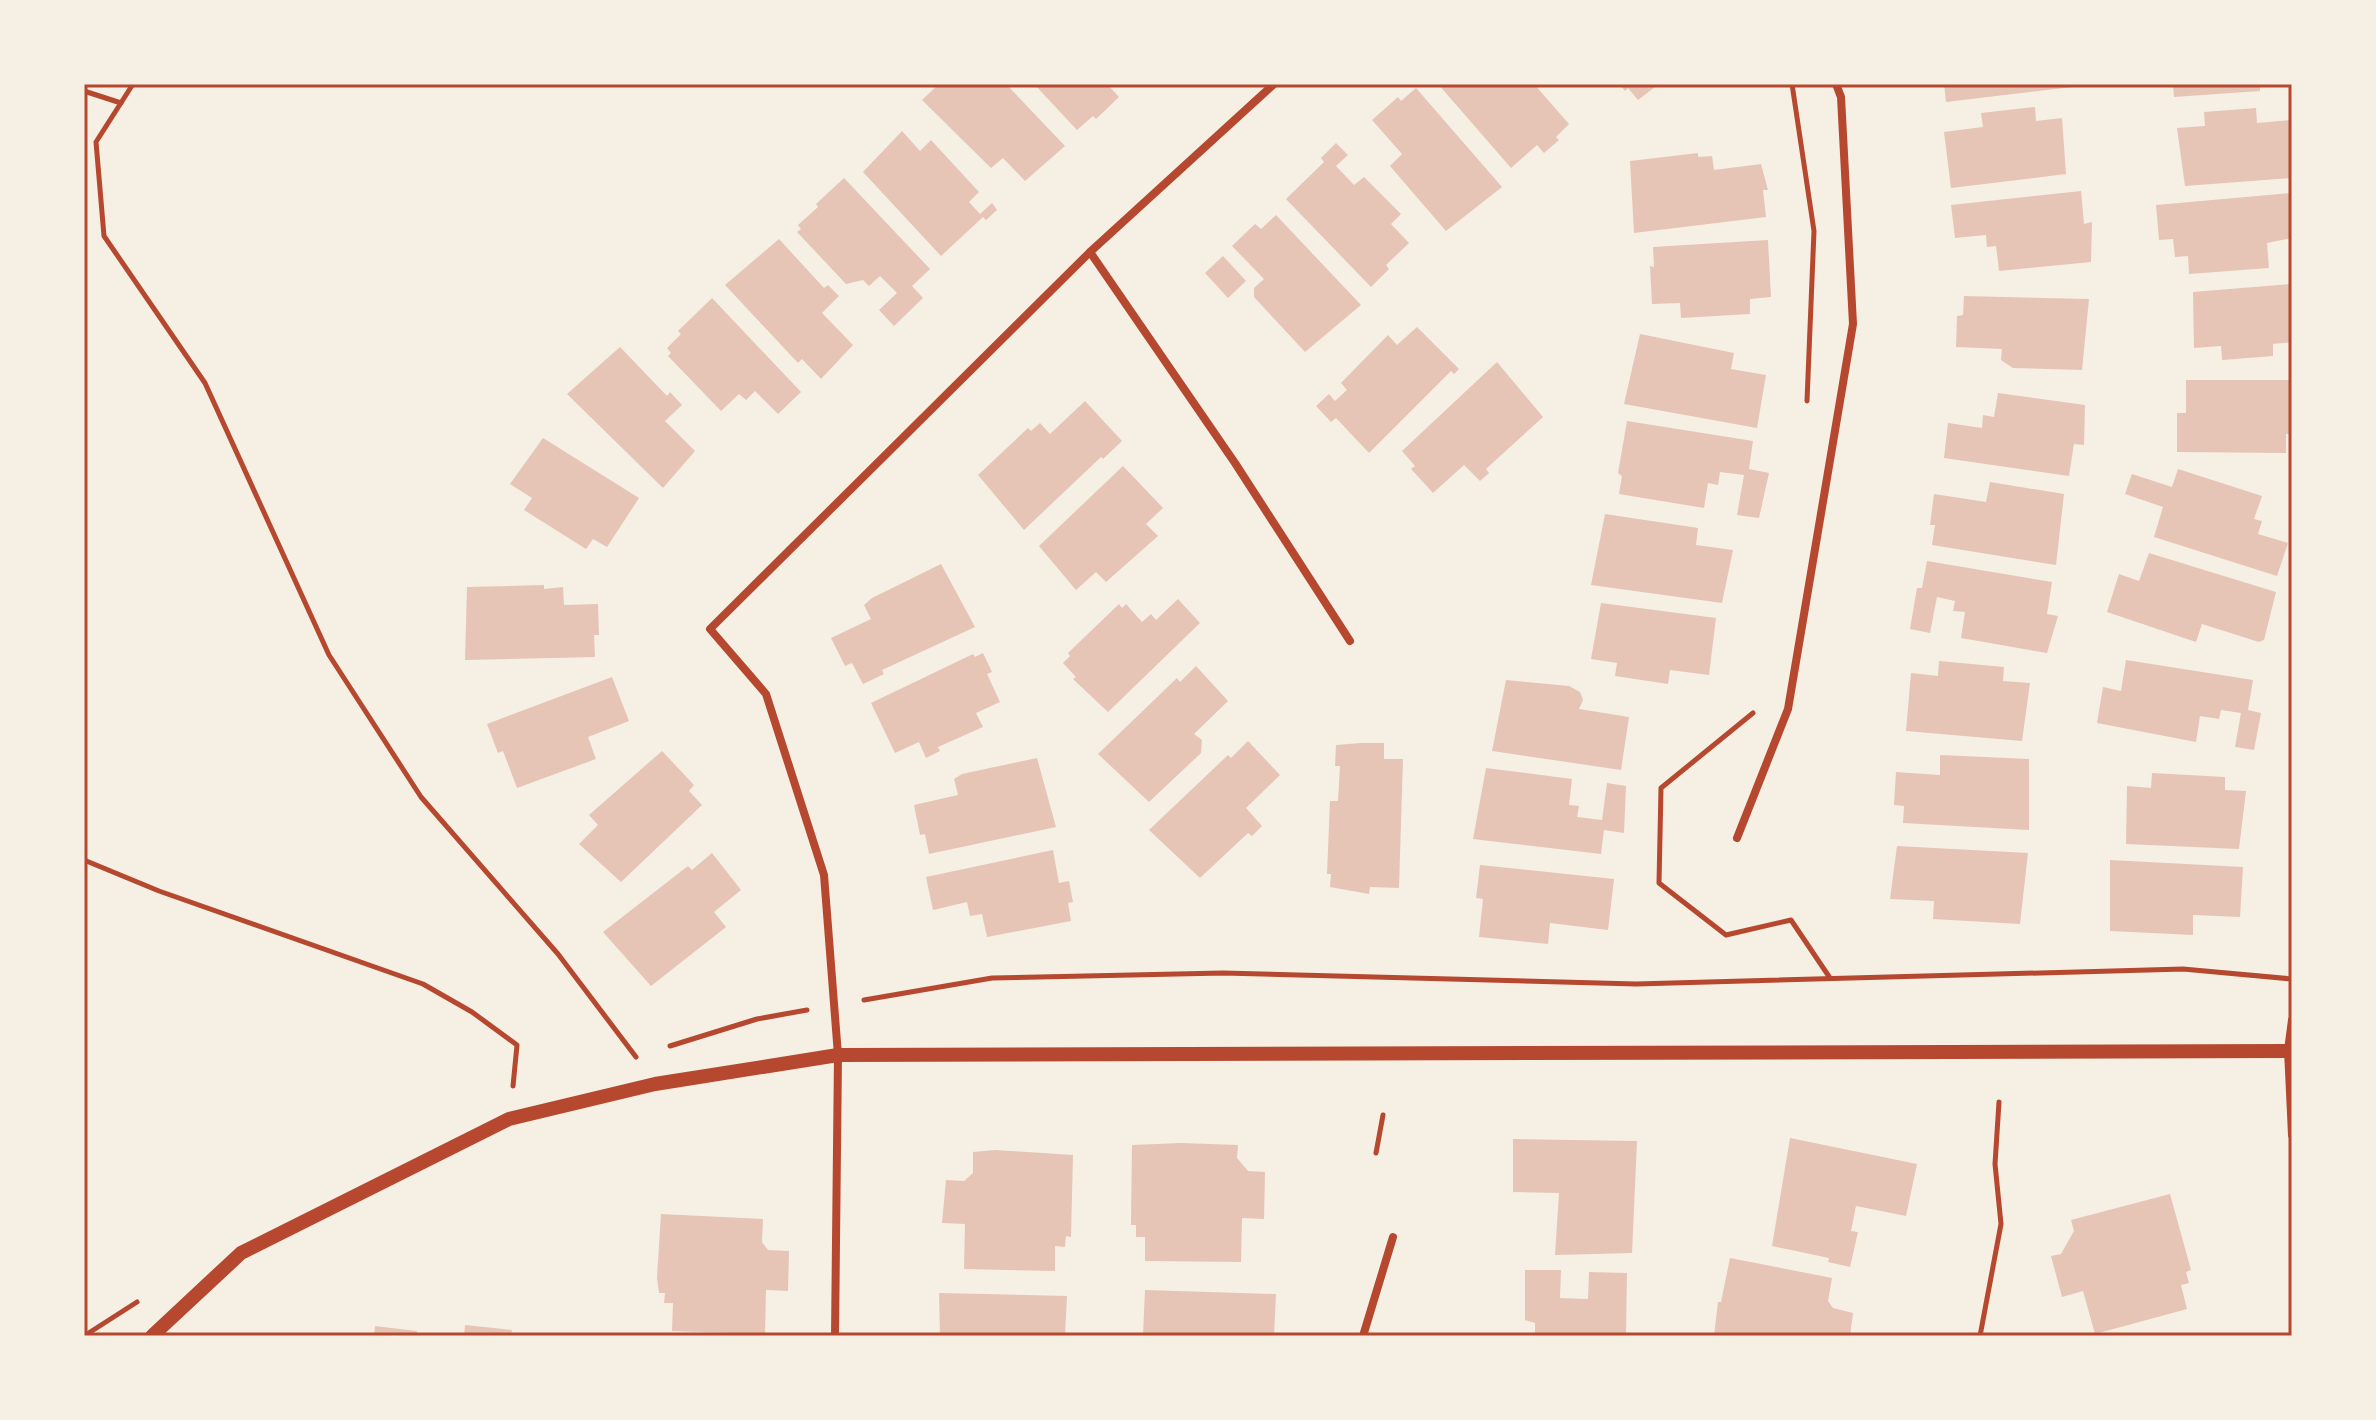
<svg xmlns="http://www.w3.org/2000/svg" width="2376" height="1420" viewBox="0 0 2376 1420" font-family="'Roboto Condensed',sans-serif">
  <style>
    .building { fill: #e6c5b7 }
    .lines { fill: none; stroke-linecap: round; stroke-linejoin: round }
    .path { stroke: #b5482f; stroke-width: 5 }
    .minor { stroke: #b5482f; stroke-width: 8 }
    .tertiary { stroke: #b5482f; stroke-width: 14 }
    .neatline { fill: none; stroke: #b5482f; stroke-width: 3 }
  </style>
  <rect width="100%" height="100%" fill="#f6efe4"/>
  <g class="building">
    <path d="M939 84H1006L1065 146 1025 181 1003 158 991 168 922 100Z"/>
    <path d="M1034 84H1107L1119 97 1096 119 1093 116 1077 130Z"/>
    <path d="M1438 84H1534L1569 124 1556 137 1559 140 1544 153 1537 145 1511 168Z"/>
    <path d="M1619 84H1659L1638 100 1628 88 1625 91Z"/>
    <path d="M1944 84H2073V87L1946 102Z"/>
    <path d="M2173 84H2260V91L2174 97Z"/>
    <path d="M1416 88 1502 187 1446 231 1390 166 1402 154 1372 120 1398 97 1401 101Z"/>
    <path d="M2035 107 2036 121 2062 118 2066 174 1951 188 1944 132 1983 127 1981 113Z"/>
    <path d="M2256 108 2257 123 2292 120V178L2185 186 2177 128 2205 126 2204 112Z"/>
    <path d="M902 131 920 151 931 140 979 192 969 202 980 214 992 203 997 210 986 220 983 217 941 256 863 172Z"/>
    <path d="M1336 143 1348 155 1336 166 1354 185 1364 177 1401 214 1391 224 1409 243 1386 265 1389 269 1371 287 1286 199 1324 162 1321 158Z"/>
    <path d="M1698 153V157L1712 156 1714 170 1761 164 1768 190H1763L1766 217 1634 233 1630 161Z"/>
    <path d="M844 178 930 269 912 286 923 298 894 326 879 310 897 293 880 276 869 286 863 280 846 284 797 232 801 229 798 225 818 207 816 204Z"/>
    <path d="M2081 191 2084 224 2092 222 2091 262 1999 271 1996 246 1987 247 1986 235 1955 238 1951 205Z"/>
    <path d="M2292 193V238L2267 243 2269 268 2189 274 2188 256 2175 257 2173 239 2159 240 2156 205Z"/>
    <path d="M1276 215 1361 305 1305 352 1254 297V288L1264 279 1232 246 1255 224 1261 229Z"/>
    <path d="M779 239 824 288 828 285 839 296 822 313 853 345 821 379 802 359 798 363 725 285Z"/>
    <path d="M1768 240 1771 297 1750 299V314L1681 318 1680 303 1652 304 1650 266 1654 267 1653 247Z"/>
    <path d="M1223 256 1246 281 1228 298 1205 273Z"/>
    <path d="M2292 284V342L2273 344V356L2222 360 2221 346 2194 348 2193 292Z"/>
    <path d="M1964 296 2089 299 2082 370 2013 368 2001 360 2002 349 1956 347 1957 316 1963 315Z"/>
    <path d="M712 298 801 392 778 414 755 391 746 400 739 394 721 411 668 356 671 353 667 348 681 334 678 331Z"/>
    <path d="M1417 327 1459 369 1454 374 1451 371 1369 453 1336 418 1331 422 1316 406 1329 394 1335 401 1347 390 1341 383 1388 335 1397 345Z"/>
    <path d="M1640 334 1734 353 1731 369 1766 375 1757 428 1624 404Z"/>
    <path d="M620 347 667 396 670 392 682 405 665 421 695 451 663 488 567 394Z"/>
    <path d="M1497 362 1543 417 1486 469 1489 473 1480 481 1464 465 1433 493 1411 469 1415 466 1402 451Z"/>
    <path d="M2186 380H2292V434H2286V453L2177 452V413H2186Z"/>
    <path d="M1998 393 2085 405 2084 445 2074 444 2069 476 1944 458 1948 423 1982 428 1983 415 1994 417Z"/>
    <path d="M1085 401 1122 441 1103 459 1101 457 1024 530 978 475 1028 428 1031 431 1040 423 1050 434Z"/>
    <path d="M1627 421 1753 441 1749 469 1769 473 1759 518 1737 515 1744 475 1720 472 1718 485 1708 483 1704 508 1619 494 1622 476 1618 473Z"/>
    <path d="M543 438 639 498 607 547 593 539 586 549 524 510 532 498 510 484Z"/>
    <path d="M1123 466 1163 508 1146 524 1158 536 1106 582 1096 572 1076 590 1039 546Z"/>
    <path d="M2178 469 2262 496 2254 519 2262 521 2258 534 2288 543 2277 576 2154 537 2163 507 2125 494 2132 474 2172 487Z"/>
    <path d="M1990 482 2064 494 2056 565 1932 545 1935 525H1930L1934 494 1986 502Z"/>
    <path d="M1605 514 1698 528 1696 545 1733 550 1722 603 1591 585Z"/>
    <path d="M2149 553 2276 592 2264 640 2259 642 2202 624 2196 642 2107 612 2119 574 2139 581Z"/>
    <path d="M1927 561 2052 582 2047 614 2058 616 2047 653 1961 638 1965 612 1953 611 1955 601 1937 597 1930 633 1910 629 1917 588H1922Z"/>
    <path d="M941 564 975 627 882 670 884 674 863 684 852 663 845 666 831 638 871 619 864 605 872 598Z"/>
    <path d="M544 585V589L563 587 564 605 598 604 599 635H594L595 657 465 660 467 587Z"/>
    <path d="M1178 599 1200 623 1108 712 1073 679 1076 677 1063 663 1070 656 1068 653 1119 604 1122 608 1126 604 1142 622 1151 614 1156 620Z"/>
    <path d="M1601 603 1716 618 1709 675 1670 670 1668 684 1615 676 1617 663 1591 659Z"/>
    <path d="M983 653 992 672 987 674 1000 702 976 713 983 727 938 747 940 751 926 758 919 742 895 753 871 703 973 654 975 657Z"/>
    <path d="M2126 660 2253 680 2248 710 2261 713 2254 750 2235 747 2241 713 2221 710 2219 719 2200 716 2196 742 2097 723 2103 687 2121 691Z"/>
    <path d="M1939 661 2004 667 2003 681 2030 683 2022 741 1906 731 1911 673 1938 676Z"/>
    <path d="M1196 666 1228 701 1194 734 1202 740 1201 753 1149 802 1098 754 1177 678 1180 682Z"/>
    <path d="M612 677 629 721 588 737 596 759 517 788 503 751 498 753 487 724Z"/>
    <path d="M1506 680 1569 686 1580 692 1583 700 1579 709 1629 717 1621 770 1492 751Z"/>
    <path d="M1248 741 1280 775 1246 808 1262 826 1252 836 1248 833 1200 878 1149 830 1228 755 1231 758Z"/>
    <path d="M1361 743H1384V759H1403L1399 888 1370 887 1369 894 1330 887 1331 874H1327L1330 801H1338L1340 766H1335L1336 745Z"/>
    <path d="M662 751 694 785 689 791 702 805 621 882 579 844 598 825 589 815Z"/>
    <path d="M1940 755 2029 759V830L1903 823 1904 806 1894 805 1896 772 1940 775Z"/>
    <path d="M1037 758 1056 827 929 854 925 834 920 835 914 805 958 795 954 779 962 774Z"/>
    <path d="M1486 768 1572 779 1569 805 1579 806 1577 817 1602 820 1607 783 1626 786 1624 833 1604 830 1601 854 1473 839Z"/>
    <path d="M2152 773 2225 777V790L2246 791 2239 849 2126 844 2127 786 2151 788Z"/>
    <path d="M1897 846 2028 853 2020 924 1933 919 1934 901 1890 899Z"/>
    <path d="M1053 850 1059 883 1069 881 1073 902 1068 903 1071 921 987 937 982 914 970 916 967 902 933 910 926 877Z"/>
    <path d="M712 853 741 890 714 912 726 927 651 986 603 932 688 866 692 870Z"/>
    <path d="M2110 860 2243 867 2240 917 2193 915V935L2110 931Z"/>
    <path d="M1480 865 1614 879 1608 930 1550 923 1548 944 1479 937 1483 899 1476 898Z"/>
    <path d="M1790 1138 1917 1164 1906 1216 1856 1206 1851 1231 1858 1232 1850 1267 1828 1262 1829 1258 1772 1246Z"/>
    <path d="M1513 1139 1637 1141 1632 1253 1555 1255 1559 1193 1513 1192Z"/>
    <path d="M1181 1143 1238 1145 1237 1158 1248 1171 1265 1172 1264 1219 1242 1218 1241 1262 1145 1261V1237H1136V1225H1131L1132 1145Z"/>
    <path d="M995 1150 1073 1155 1071 1237 1066 1236 1065 1247 1055 1246V1271L964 1269 965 1224 942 1223 946 1180 964 1181 973 1173V1152Z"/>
    <path d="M2170 1194 2191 1270 2186 1272 2189 1283 2181 1285 2187 1309 2095 1334 2083 1291 2062 1297 2051 1256 2061 1254 2074 1231 2071 1220Z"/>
    <path d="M661 1214 763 1219 762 1242 768 1250 789 1251 788 1291 766 1290 765 1334 672 1331 673 1303H664L665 1293H659L657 1278Z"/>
    <path d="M1730 1258 1832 1278 1828 1301 1833 1308 1853 1313 1850 1336H1714L1718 1302H1721Z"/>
    <path d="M1525 1270H1561L1560 1298 1588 1299 1589 1272 1627 1273 1626 1333H1636V1336H1535V1323L1525 1320Z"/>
    <path d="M1145 1290 1276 1294 1274 1336H1143Z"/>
    <path d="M939 1293 1067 1296 1065 1336H940Z"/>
    <path d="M465 1325 512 1330 511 1336H464Z"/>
    <path d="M375 1326 417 1331 416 1336H374Z"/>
  </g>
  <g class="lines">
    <g class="path">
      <path d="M133 84 96 142 104 236 205 383 329 655 421 797 558 954 636 1057"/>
      <path d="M1792 84 1814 231 1807 401"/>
      <path d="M84 91 121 103"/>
      <path d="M1753 713 1661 788 1659 883 1726 935 1791 920 1830 978"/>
      <path d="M84 860 159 891 423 984 472 1012 517 1045 513 1086"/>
      <path d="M864 1000 992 978 1223 973 1636 984 2183 969 2292 979"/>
      <path d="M670 1046 757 1019 807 1010"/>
      <path d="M1376 1153 1383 1115"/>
      <path d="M84 1336 137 1302"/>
      <path d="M1980 1336 2001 1224 1995 1164 1999 1102"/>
    </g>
    <g class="minor">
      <path d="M1090 252 1235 463 1350 641"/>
      <path d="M1737 838 1788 709 1853 324 1841 97 1836 84"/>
      <path d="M2292 1020 2288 1050 2292 1135"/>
      <path d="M835 1336 838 1055 824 875 766 694 710 629 1090 252 1274 84"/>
      <path d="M1363 1336 1393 1237"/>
    </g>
    <path class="tertiary" d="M152 1336 241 1253 509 1119 655 1084 838 1055 2292 1051"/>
  </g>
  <rect width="2376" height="1420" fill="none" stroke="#f6efe4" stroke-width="172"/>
  <rect x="86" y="86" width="2204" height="1248" class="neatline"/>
</svg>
